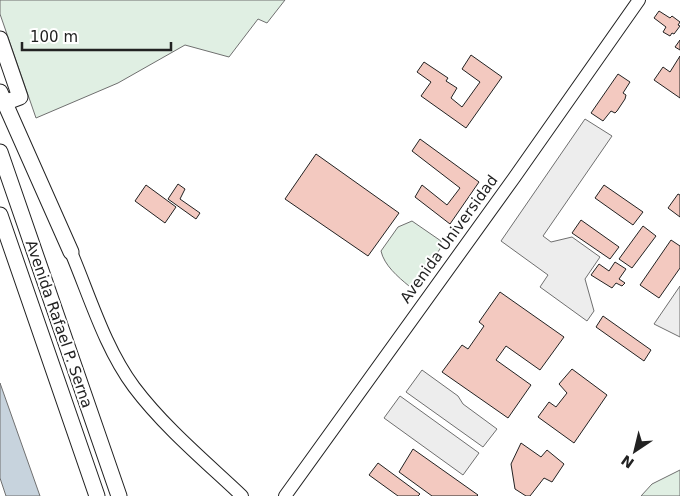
<svg xmlns="http://www.w3.org/2000/svg" width="680" height="496" viewBox="0 0 680 496" font-family="'DejaVu Sans',sans-serif">
  <style>
    .green { fill: #e0efe3; stroke: #6f6f6f }
    .parking { fill: #ededed; stroke: #6f6f6f }
    .water { fill: #c7d3dd; stroke: #6f6f6f }
    .building { fill: #f3c9c0; stroke: #222 }
    .lines { fill: none; stroke-linecap: round; stroke-linejoin: round }
    .secondary-casing { stroke: #222; stroke-width: 14 }
    .trunk-casing { stroke: #222; stroke-width: 17 }
    .secondary { stroke: #fff; stroke-width: 12 }
    .trunk { stroke: #fff; stroke-width: 15 }
    .labels { text-anchor: middle; stroke-width: 4; stroke-linejoin: round; paint-order: stroke }
    .street-label { font-size: 15px; fill: #222; stroke: #fff }
  </style>
  <rect width="100%" height="100%" fill="#fff"/>
  <g class="green">
    <path d="M0 0H285L267 23 258 19 229 57 185 45 118 83 36 118 0 14Z"/>
    <path d="M412 221 441 241 440 249 415 283 409 286C398 277 384 265 381 251L398 227Z"/>
    <path d="M680 470V496H641L652 484Z"/>
  </g>
  <g class="parking">
    <path d="M585 119 612 136 543 236 551 242 572 237 600 257 585 279 594 311 587 321 540 287 548 275 501 241Z"/>
    <path d="M680 286V337L654 324Z"/>
    <path d="M422 370 458 396 463 404 497 429 483 447 406 392Z"/>
    <path d="M400 396 479 453 463 475 384 418Z"/>
  </g>
  <path class="water" d="M0 383 40 496H6L0 478Z"/>
  <g class="building">
    <path d="M659 11 670 18 672 16 680 22 678 25 680 26 674 34 672 33 670 36 663 32 666 27 654 18Z"/>
    <path d="M680 40V50L675 47Z"/>
    <path d="M471 55 502 77 466 128 421 96 431 82 417 72 424 62 448 78 446 81 457 88 451 98 462 107 480 82 462 69Z"/>
    <path d="M680 56V98L654 80 663 67 670 72Z"/>
    <path d="M618 74 630 82 623 93 626 95 625 99 617 111 615 113 611 111 603 121 591 113Z"/>
    <path d="M420 139 479 182 450 224 415 197 422 185 447 205 460 188 412 151Z"/>
    <path d="M316 154 399 213 368 256 285 199Z"/>
    <path d="M178 184 185 189 180 199 200 213 196 219 168 199Z"/>
    <path d="M146 185 176 207 165 223 135 201Z"/>
    <path d="M604 185 643 212 633 225 595 198Z"/>
    <path d="M678 194 680 195V217L668 208Z"/>
    <path d="M581 220 619 247 610 259 572 233Z"/>
    <path d="M643 226 656 236 632 268 619 259Z"/>
    <path d="M671 240 680 246V268L659 298 640 285Z"/>
    <path d="M615 262 626 269 619 279 625 283 622 286 616 283 612 288 591 275 599 264 609 271Z"/>
    <path d="M500 292 564 337 540 370 506 346 496 360 531 385 508 418 442 372 462 345 468 349 484 326 479 322Z"/>
    <path d="M603 316 651 350 644 361 596 327Z"/>
    <path d="M572 369 607 395 574 443 538 417 549 402 556 407 567 393 559 384Z"/>
    <path d="M521 443 541 457 547 450 564 464 552 482 544 478 530 496H526L515 489 511 464Z"/>
    <path d="M413 449 478 495 477 496H432L399 472Z"/>
    <path d="M378 463 420 494 418 496H398L369 475Z"/>
  </g>
  <g class="lines">
    <defs>
      <g id="secondary">
        <path d="M71 252C90 297 105 348 134 387 164 427 206 462 242 496"/>
        <path d="M285 496 514 178 639 0"/>
      </g>
      <g id="trunk">
        <path d="M0 39 20 97 4 103"/>
        <path d="M0 92 71 252"/>
        <path d="M0 152 119 496"/>
        <path d="M0 215 97 496"/>
      </g>
    </defs>
    <use href="#secondary" class="secondary-casing"/>
    <use href="#trunk" class="trunk-casing"/>
    <use href="#secondary" class="secondary"/>
    <use href="#trunk" class="trunk"/>
  </g>
  <g class="labels">
    <g class="street-label">
      <text transform="translate(449 239) rotate(-54)" y="5">Avenida Universidad</text>
      <text transform="translate(59 324) rotate(71)" y="5">Avenida Rafael P. Serna</text>
    </g>
  </g>
  <g transform="translate(635 451) rotate(215)" stroke="#ffffff" stroke-width="4" paint-order="stroke">
  <path d="M0-4L9 19L0 12L-9 19Z" fill="#222222"/>
  <text y="-8" font-size="14" font-weight="bold" text-anchor="middle" fill="#222222">N</text>
  </g>
  <path d="M22 42v8h149v-8" fill="none" stroke="#222222" stroke-width="2.5"/>
  <text x="30" y="42" font-size="15" fill="#222222" stroke="#ffffff" stroke-width="4" paint-order="stroke">100 m</text>
</svg>
